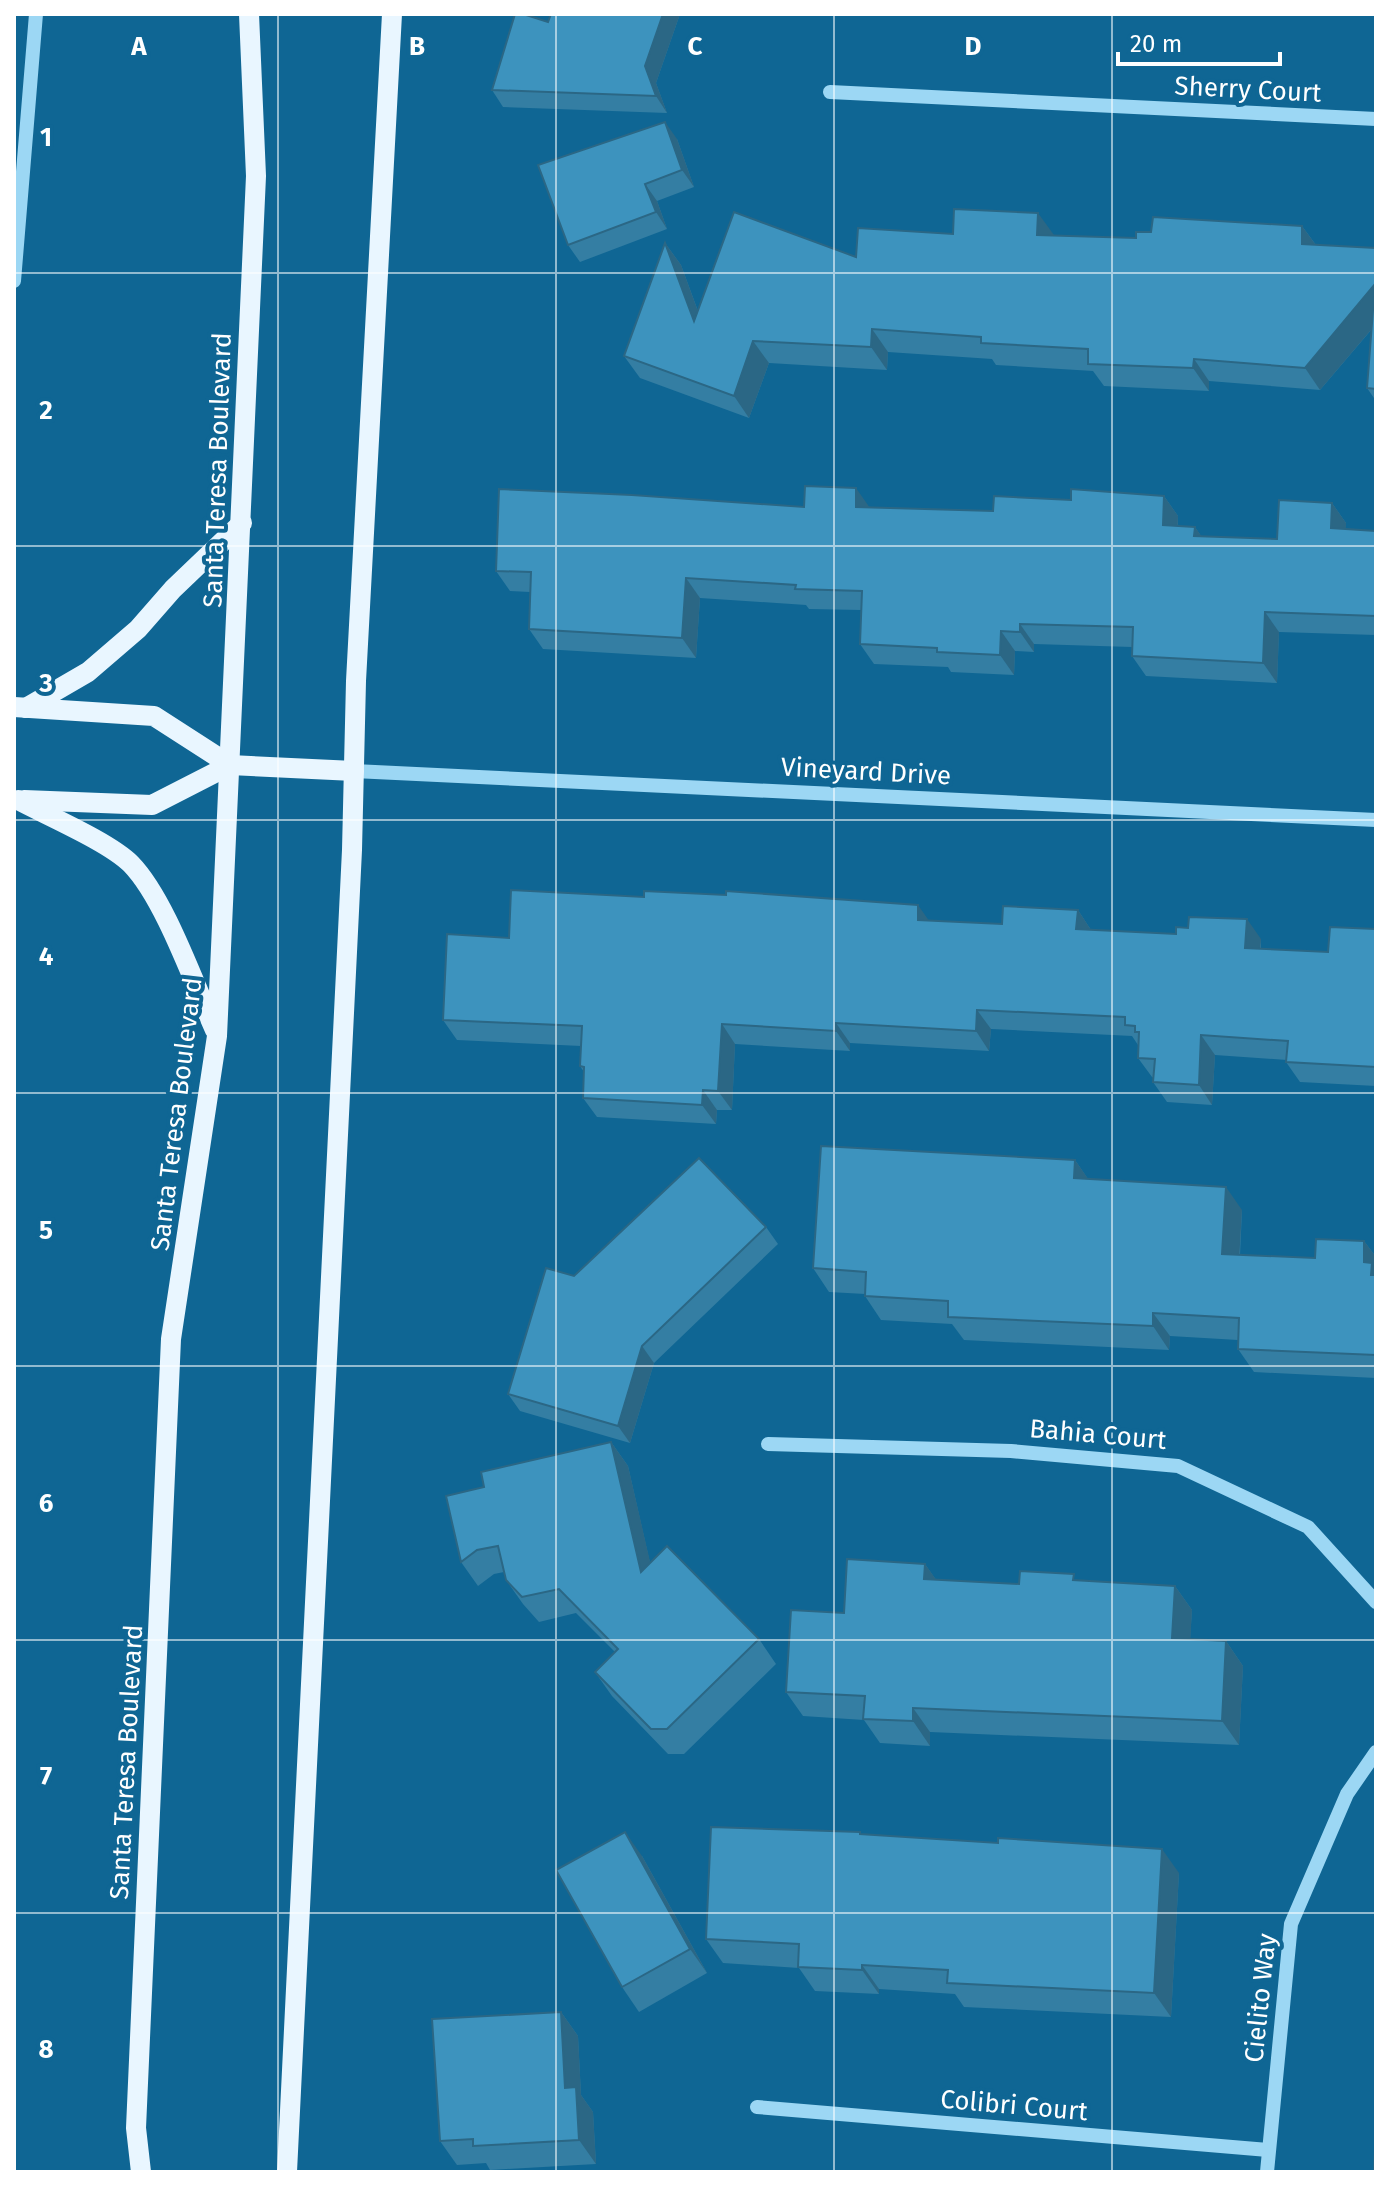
<svg xmlns="http://www.w3.org/2000/svg" width="1390" height="2186" viewBox="0 0 1390 2186" font-family="'Fira Sans',sans-serif">
  <style>
    .lines { fill: none; stroke-linecap: round; stroke-linejoin: round }
    .minor { stroke: #9cd7f4; stroke-width: 14 }
    .major { stroke: #e9f6ff; stroke-width: 20 }
    .wall { fill: #347ea3 }
    .shaded-wall { fill: #2b6785 }
    .building { fill: #3d93be; stroke: #2b6785; stroke-width: 2 }
    .grid { fill: none; stroke: #fff; stroke-width: 2; stroke-opacity: 0.55 }
    .labels { text-anchor: middle; stroke-width: 8; stroke-linejoin: round; paint-order: stroke }
    .street-label { font-size: 26px; fill: #fff; stroke: #0f6694 }
    .grid-label { font-size: 26px; text-anchor: middle; font-weight: bold; fill: #fff; stroke: #0f6694; stroke-width: 8; stroke-linejoin: round; paint-order: stroke }
  </style>
  <rect width="100%" height="100%" fill="#0f6694"/>
  <g class="lines">
    <g class="minor">
      <path d="M830 92 1376 119"/>
      <path d="M14 281 36 14"/>
      <path d="M354 771 1376 820"/>
      <path d="M768 1444 1011 1451 1178 1466 1308 1527 1376 1602"/>
      <path d="M757 2107 1268 2150"/>
      <path d="M1267 2172 1291 1924 1347 1794 1376 1752"/>
    </g>
    <g class="major">
      <path d="M14 707 154 716 230 765 354 771"/>
      <path d="M26 708 88 672 138 629 173 589 242 523"/>
      <path d="M18 800C48 816 109 842 131 864 165 899 194 984 215 1030"/>
      <path d="M24 800 152 805 230 765"/>
      <path d="M141 2172 136 2128 171 1339 217 1036 256 176 249 14"/>
      <path d="M287 2172 352 850 356 681 392 14"/>
    </g>
  </g>
  <g class="wall">
    <path d="M551 14H680L656 83 667 113 503 107 492 90 548 22Z"/>
    <path d="M677 139 694 187 657 201 667 229 580 262 568 245Z"/>
    <path d="M1302 226 1316 245 1376 248V401L1367 388 1372 329 1320 390 1209 381V391L1104 386 1093 371 996 365 992 359 888 352 887 370 769 363 749 418 640 378 624 356 665 243 681 265 698 311 856 257 953 234 1136 238 1151 232Z"/>
    <path d="M1164 496 1178 516V526L1195 527 1201 536 1277 539 1332 503 1346 523 1345 529 1376 531V635L1279 632 1277 683 1146 676 1132 656V647L1034 644V652L1015 651 1014 675 951 672 948 667 874 664 860 644 861 610 809 609 806 605 700 598 696 658 543 649 529 629 530 592 510 591 496 571 804 507H870L993 511 1071 500Z"/>
    <path d="M1078 910 1091 930 1261 939V949L1328 952 1376 929V1086L1300 1082 1286 1062 1287 1060 1215 1055 1212 1105 1167 1102 1153 1082 1154 1078 1152 1077 1138 1058V1045L1132 1036 991 1029 989 1051 850 1043V1051L735 1044 732 1110H717L716 1124 597 1117 583 1098 584 1072 580 1066 581 1046 457 1040 443 1020 509 938 929 921 1002 924Z"/>
    <path d="M1075 1160 1088 1179 1242 1210 1240 1255 1315 1258 1364 1241 1376 1257V1378L1254 1372 1238 1349V1340L1170 1336 1169 1350 964 1340 952 1324 881 1320 865 1296V1294L829 1292 813 1268Z"/>
    <path d="M766 1227 778 1244 654 1363 630 1443 520 1411 508 1394 574 1276Z"/>
    <path d="M611 1442 628 1466 650 1563 759 1639 776 1664 684 1754H668L612 1696 595 1672 615 1652 576 1613 539 1622 523 1604 506 1580 504 1572 494 1574 478 1586 461 1562 484 1487Z"/>
    <path d="M925 1564 936 1580 1019 1584 1079 1581 1175 1586 1192 1610 1190 1639 1226 1641 1243 1666 1239 1745 930 1732V1746L880 1743 864 1720 803 1716 786 1692 844 1613Z"/>
    <path d="M862 1834 1179 1873 1171 2017 964 2007 955 1994 879 1989V1994L815 1991 799 1968 723 1963 706 1939Z"/>
    <path d="M642 1856 707 1973 639 2012 622 1987Z"/>
    <path d="M561 2012 578 2036 581 2095 593 2112 596 2164 490 2170 486 2163 457 2165 440 2141Z"/>
  </g>
  <g class="shaded-wall">
    <path d="M663 14H680L656 83 667 113 656 96 645 66Z"/>
    <path d="M665 122 677 139 694 187 682 170Z"/>
    <path d="M645 184 657 201 667 229 656 212Z"/>
    <path d="M1038 213 1054 235H1037Z"/>
    <path d="M1302 226 1318 248 1302 244Z"/>
    <path d="M665 243 681 265 710 344 694 321Z"/>
    <path d="M1375 284 1376 324 1320 390 1305 368Z"/>
    <path d="M872 329 888 352 887 370 871 347Z"/>
    <path d="M753 341 769 363 749 418 734 396Z"/>
    <path d="M1194 359 1209 381V391L1193 368Z"/>
    <path d="M856 488 870 508 856 507Z"/>
    <path d="M1164 496 1178 516 1177 545 1163 525Z"/>
    <path d="M1332 503 1346 523 1345 548 1331 528Z"/>
    <path d="M1195 527 1209 547 1194 536Z"/>
    <path d="M686 578 700 598 696 658 682 638Z"/>
    <path d="M1265 612 1279 632 1277 683 1263 663Z"/>
    <path d="M1020 624 1034 644V652L1020 632Z"/>
    <path d="M1001 631 1015 651 1014 675 1000 655Z"/>
    <path d="M918 905 932 925 918 920Z"/>
    <path d="M1078 910 1091 930 1076 929Z"/>
    <path d="M1247 919 1261 939 1259 968 1245 948Z"/>
    <path d="M977 1010 991 1029 989 1051 976 1031Z"/>
    <path d="M836 1023 850 1043V1051L836 1031Z"/>
    <path d="M722 1024 735 1044 732 1110 718 1091Z"/>
    <path d="M1201 1035 1215 1055 1212 1105 1199 1085Z"/>
    <path d="M703 1090 717 1110 716 1124 702 1105Z"/>
    <path d="M1075 1160 1091 1183 1074 1178Z"/>
    <path d="M1226 1187 1242 1210 1238 1277 1222 1254Z"/>
    <path d="M1364 1241 1376 1257V1281L1364 1262Z"/>
    <path d="M1153 1313 1170 1336 1169 1350 1153 1326Z"/>
    <path d="M642 1346 654 1363 630 1443 618 1426Z"/>
    <path d="M611 1442 628 1466 658 1596 641 1572Z"/>
    <path d="M925 1564 942 1588 924 1579Z"/>
    <path d="M1175 1586 1192 1610 1189 1662 1172 1638Z"/>
    <path d="M1226 1641 1243 1666 1239 1745 1222 1721Z"/>
    <path d="M913 1708 930 1732V1746L913 1721Z"/>
    <path d="M625 1832 642 1856 707 1973 690 1949Z"/>
    <path d="M1162 1849 1179 1873 1171 2017 1154 1993Z"/>
    <path d="M862 1965 879 1989V1994L862 1970Z"/>
    <path d="M561 2012 578 2036 581 2095 593 2112 596 2164 579 2140 565 2088Z"/>
  </g>
  <g class="building">
    <path d="M515 14H523L548 22 551 14H663L645 66 656 96 492 90Z"/>
    <path d="M665 122 682 170 645 184 656 212 568 245 538 165Z"/>
    <path d="M954 209 1038 213 1037 235 1136 238V232H1151L1153 217 1302 226V244L1376 248V389L1367 388 1375 284 1305 368 1194 359 1193 368 1088 364V349L981 343V337L872 329 871 347 753 341 734 396 624 356 665 243 694 321 734 212 856 257 858 228 953 234Z"/>
    <path d="M805 486 856 488V507L993 511 994 496 1071 500V489L1164 496 1163 525 1195 527 1194 536 1277 539 1279 500 1332 503 1331 528 1376 531V616L1265 612 1263 663 1132 656 1133 627 1020 624V632L1001 631 1000 655 937 652V648L860 644 862 591 795 589 796 585 686 578 682 638 529 629 531 572 496 571 499 489 632 495 804 507Z"/>
    <path d="M511 890 644 897V891L726 895V891L918 905V920L1002 924 1003 906 1078 910 1076 929 1176 934V927L1188 928 1189 917 1247 919 1245 948 1328 952 1330 927 1376 929V1067L1286 1062 1288 1041 1201 1035 1199 1085 1153 1082 1155 1059 1138 1058 1139 1032H1135V1026L1125 1025V1017L977 1010 976 1031 836 1023V1031L722 1024 718 1091 703 1090 702 1105 583 1098 584 1067 580 1066 582 1026 443 1020 447 934 509 938Z"/>
    <path d="M821 1146 1075 1160 1074 1178 1226 1187 1222 1254 1315 1258 1316 1239 1364 1241V1262L1372 1263 1371 1275H1376V1355L1238 1349 1239 1318 1153 1313V1326L948 1317V1301L865 1296 866 1272 813 1268Z"/>
    <path d="M699 1158 766 1227 642 1346 618 1426 508 1394 546 1268 574 1276Z"/>
    <path d="M611 1442 641 1572 667 1546 759 1639 667 1729H651L595 1672 618 1649 559 1589 522 1597 506 1580 498 1546 477 1550 461 1562 446 1496 484 1487 481 1472Z"/>
    <path d="M847 1559 925 1564 924 1579 1019 1584 1020 1571 1074 1574 1073 1580 1175 1586 1172 1638 1226 1641 1222 1721 913 1708V1721L863 1719 865 1696 786 1692 791 1610 844 1613Z"/>
    <path d="M711 1827 860 1832V1834L998 1843V1838L1162 1849 1154 1993 947 1983 948 1970 862 1965V1970L798 1967 799 1944 706 1939Z"/>
    <path d="M625 1832 690 1949 622 1987 556 1870Z"/>
    <path d="M561 2012 565 2088 576 2087 579 2140 473 2146V2139L440 2141 432 2019Z"/>
    <path d="M1376 2126V2172H1374Z"/>
  </g>
  <path class="grid" d="M278 14V2172M556 14V2172M834 14V2172M1112 14V2172M14 273H1376M14 546H1376M14 820H1376M14 1093H1376M14 1366H1376M14 1640H1376M14 1913H1376"/>
  <g class="labels">
    <g class="street-label">
      <text transform="translate(1248 89) rotate(3)" y="9">Sherry Court</text>
      <text transform="translate(217 470) rotate(-88)" y="9">Santa Teresa Boulevard</text>
      <text transform="translate(866 771) rotate(3)" y="9">Vineyard Drive</text>
      <text transform="translate(176 1114) rotate(-83)" y="9">Santa Teresa Boulevard</text>
      <text transform="translate(1098 1434) rotate(5)" y="9">Bahia Court</text>
      <text transform="translate(126 1762) rotate(-87)" y="9">Santa Teresa Boulevard</text>
      <text transform="translate(1260 1998) rotate(-84)" y="9">Cielito Way</text>
      <text transform="translate(1014 2105) rotate(5)" y="9">Colibri Court</text>
    </g>
  </g>
  <g class="grid-label">
    <text x="139" y="55">A</text>
    <text x="417" y="55">B</text>
    <text x="695" y="55">C</text>
    <text x="973" y="55">D</text>
    <text x="46" y="146">1</text>
    <text x="46" y="419">2</text>
    <text x="46" y="692">3</text>
    <text x="46" y="965">4</text>
    <text x="46" y="1239">5</text>
    <text x="46" y="1512">6</text>
    <text x="46" y="1785">7</text>
    <text x="46" y="2058">8</text>
  </g>
  <rect width="1390" height="2186" fill="none" stroke="#ffffff" stroke-width="32"/>
  <path d="M1118 52v12h162v-12" fill="none" stroke="#ffffff" stroke-width="4"/>
  <text x="1130" y="52" font-size="24" fill="#ffffff" stroke="#0f6694" stroke-width="6" paint-order="stroke">20 m</text>
</svg>
